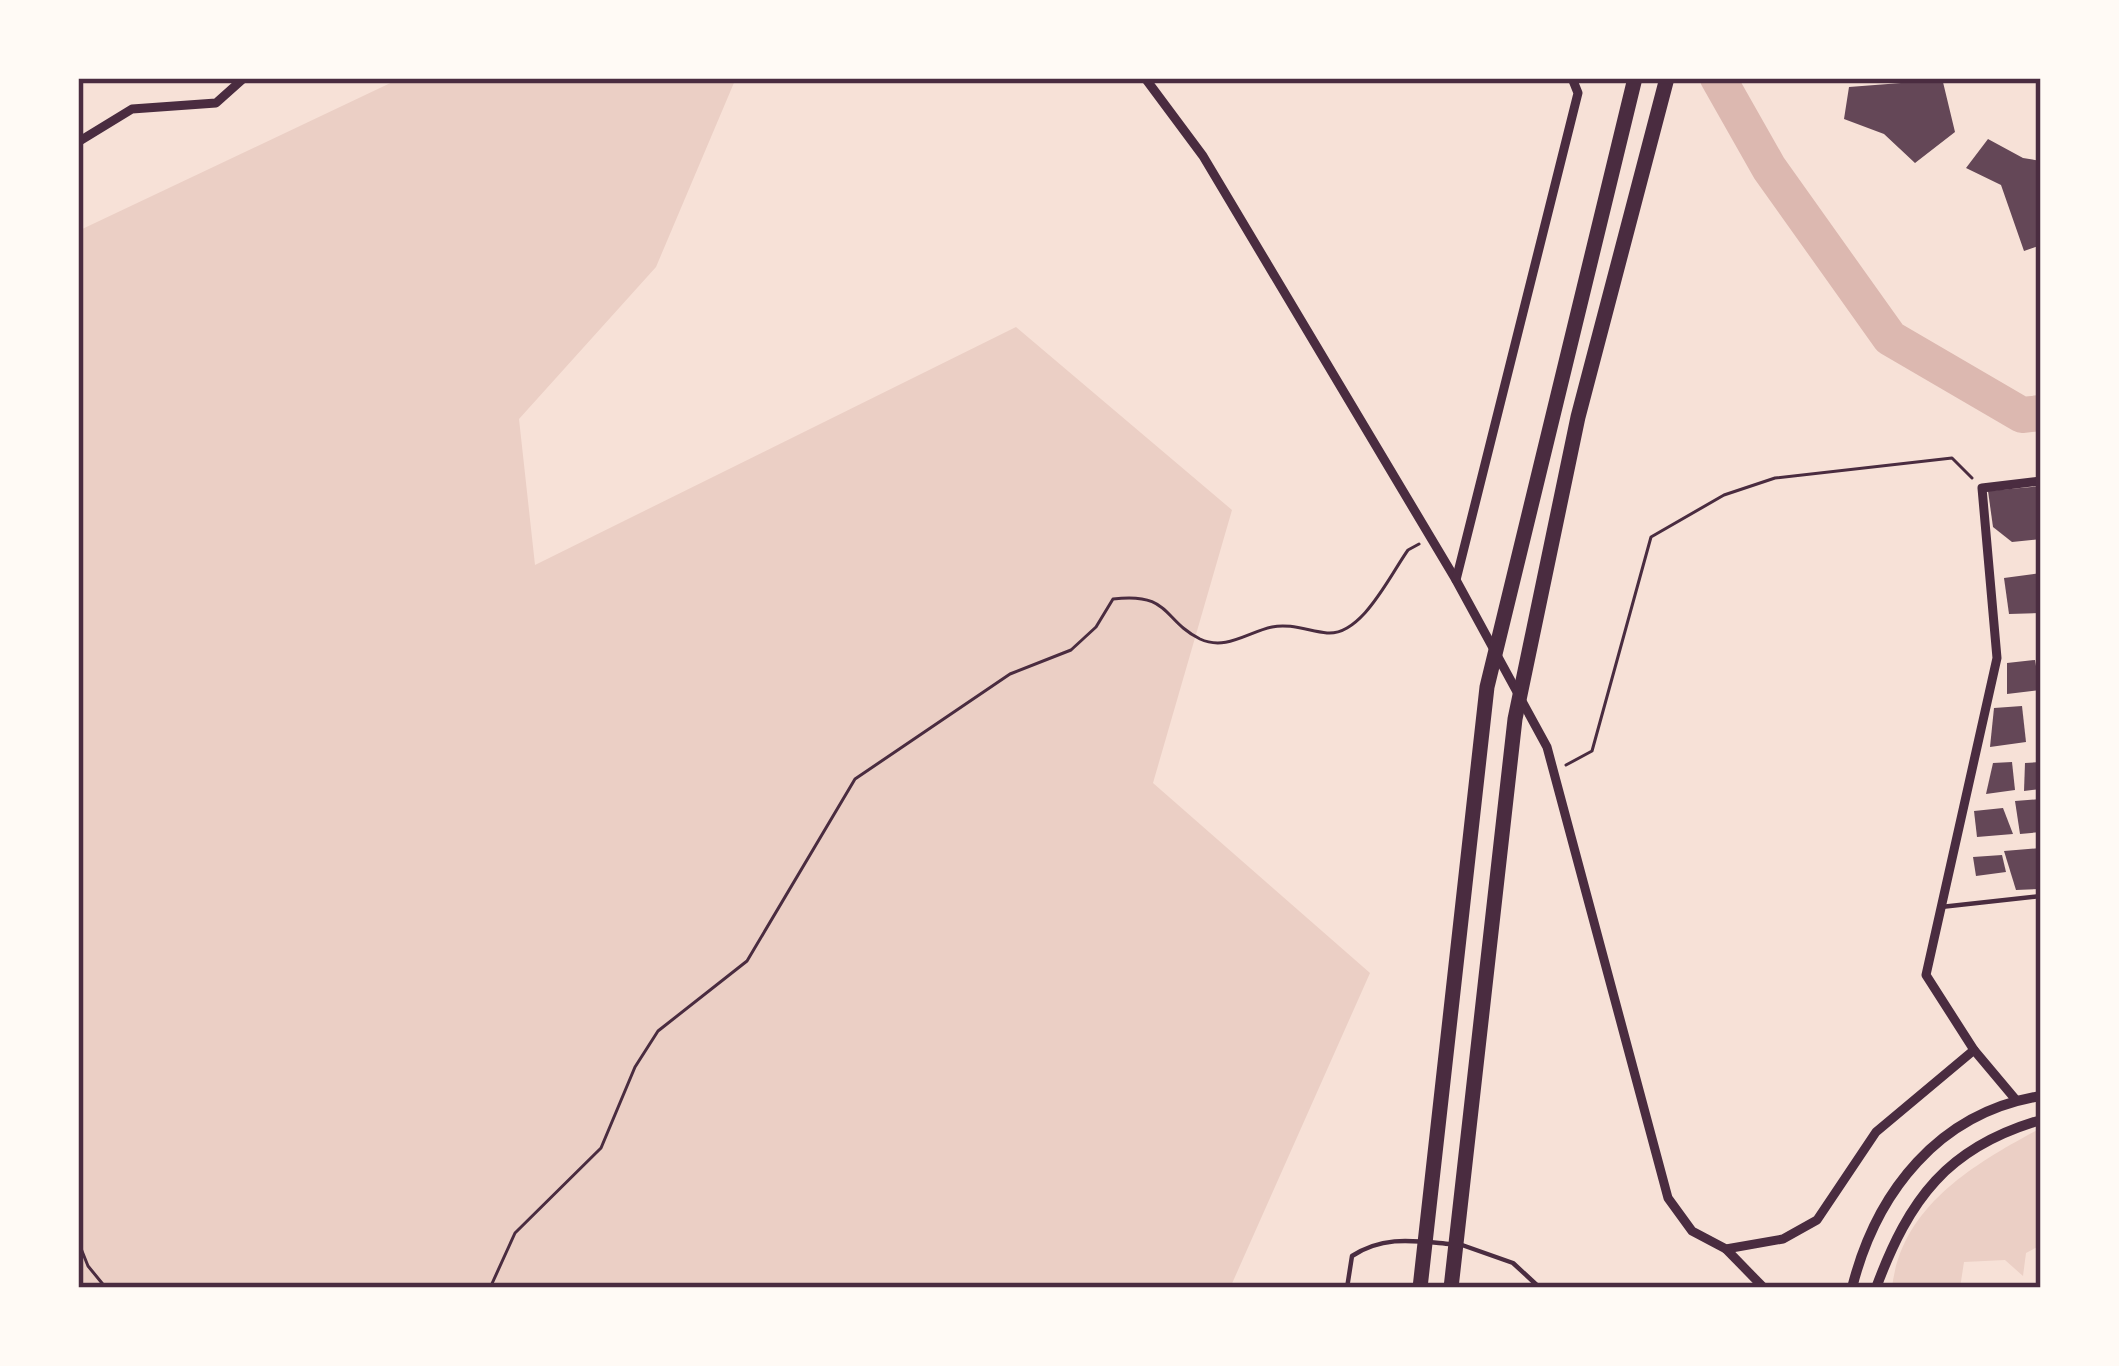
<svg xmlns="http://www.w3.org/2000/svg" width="2119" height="1366" viewBox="0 0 2119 1366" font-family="Lato,sans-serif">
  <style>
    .green { fill: #ebcfc5 }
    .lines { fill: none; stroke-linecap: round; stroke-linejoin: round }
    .river { stroke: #dcb8b0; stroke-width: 36 }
    .building { fill: #644757 }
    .path { stroke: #4a2c40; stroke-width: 3 }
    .service { stroke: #4a2c40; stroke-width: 4.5 }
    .minor { stroke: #4a2c40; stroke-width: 9 }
    .tertiary { stroke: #4a2c40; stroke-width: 10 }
    .trunk { stroke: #4a2c40; stroke-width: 15 }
    .neatline { fill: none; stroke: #4a2c40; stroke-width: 4.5 }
  </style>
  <rect width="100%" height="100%" fill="#f7e1d7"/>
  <g class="green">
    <path d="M401 78H736L656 267 519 419 535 565 1016 327 1232 510 1153 783 1370 973 1230 1288H78V231Z"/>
    <path d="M2041 1128V1245L2026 1253 2023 1276 2005 1260 1964 1262 1960 1288H1892C1901 1206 1974 1164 2041 1128Z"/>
  </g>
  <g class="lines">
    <path class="river" d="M1718 78 1769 168 1890 338 2022 415 2041 413"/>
  </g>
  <g class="building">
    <path d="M1902 78H1942L1955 132 1915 163 1884 134 1844 119 1849 87 1901 83Z"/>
    <path d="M1988 139 2023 158 2041 161V245L2024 251 2001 185 1966 168Z"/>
    <path d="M2041 486V539L2012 542 1993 527 1988 491Z"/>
    <path d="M2041 573V613L2009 614 2004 578Z"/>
    <path d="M2035 660 2040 690 2007 694V663Z"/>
    <path d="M2022 706 2026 742 1990 747 1994 708Z"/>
    <path d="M2012 762 2015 790 1986 794 1993 763Z"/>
    <path d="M2041 762V789L2024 791 2025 763Z"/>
    <path d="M2041 799V832L2020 834 2015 801Z"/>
    <path d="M2003 808 2013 834 1977 837 1974 811Z"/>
    <path d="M2041 848V889L2016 890 2004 851Z"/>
    <path d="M2002 855 2006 872 1976 876 1973 857Z"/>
  </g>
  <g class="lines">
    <g class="path">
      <path d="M1566 765 1592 751 1651 537 1724 495 1775 478 1952 458 1972 478"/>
      <path d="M78 1241 88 1266 106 1288"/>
      <path d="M490 1288 515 1233 601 1148 635 1067 658 1031 747 961 855 779 1010 674 1071 650 1096 627 1113 599C1171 592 1162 620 1200 639 1226 651 1248 632 1272 627 1290 623 1309 631 1327 633 1362 636 1390 575 1408 550L1419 544"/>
    </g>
    <g class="service">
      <path d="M1941 907 2041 896"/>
      <path d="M1462 1245 1513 1263 1540 1288"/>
      <path d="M1347 1288 1352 1256C1384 1235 1415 1241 1451 1244"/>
    </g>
    <g class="minor">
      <path d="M1145 78 1203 156 1456 580 1547 747 1668 1198 1692 1231 1726 1249 1783 1239 1817 1220 1876 1132 1974 1050"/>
      <path d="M78 142 132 109 216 103 244 78"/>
      <path d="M1456 580 1578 93 1572 78"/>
      <path d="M2016 1100 1974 1050 1926 975 1997 658 1982 488 2041 481"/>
      <path d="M1726 1249 1764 1288"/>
    </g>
    <g class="tertiary">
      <path d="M1852 1288C1876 1192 1939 1112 2041 1096"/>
      <path d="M1876 1288C1909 1199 1947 1147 2041 1120"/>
    </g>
    <g class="trunk">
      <path d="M1420 1288 1487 687 1635 78"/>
      <path d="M1451 1288 1515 719 1578 417 1667 78"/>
    </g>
  </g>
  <rect width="2119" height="1366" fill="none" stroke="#fffaf5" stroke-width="162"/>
  <rect x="81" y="81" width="1957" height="1204" class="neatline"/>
</svg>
